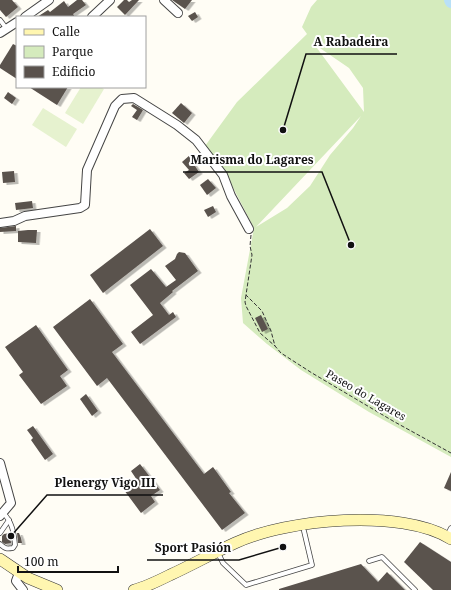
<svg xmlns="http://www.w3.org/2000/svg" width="451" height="590" viewBox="0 0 451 590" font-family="'Noto Serif',serif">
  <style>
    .green { fill: #d5ebbd; fill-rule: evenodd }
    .pitch { fill: #e6f2cf }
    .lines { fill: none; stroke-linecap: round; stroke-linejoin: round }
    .river { stroke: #b9e0f7; stroke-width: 12 }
    .building { fill: #5a524d; filter: url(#shadow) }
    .service-casing { stroke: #444; stroke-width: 5.5 }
    .minor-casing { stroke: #444; stroke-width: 10 }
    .secondary-casing { stroke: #333; stroke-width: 12 }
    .path { stroke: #333; stroke-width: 1; stroke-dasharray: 4 2; stroke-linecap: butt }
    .service { stroke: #fff; stroke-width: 4 }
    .minor { stroke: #fff; stroke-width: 8 }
    .secondary { stroke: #fff6b0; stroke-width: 11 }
    .labels { text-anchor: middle; stroke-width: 4; stroke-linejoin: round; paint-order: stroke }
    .street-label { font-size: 11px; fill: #111; stroke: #fff }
    .leader { fill: none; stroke: #111; stroke-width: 1.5 }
    .callout-dot { fill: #111; stroke: #fff; stroke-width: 1.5 }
    .callout-label { font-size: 12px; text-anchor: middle; font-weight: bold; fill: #111; stroke: #fff; stroke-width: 4; stroke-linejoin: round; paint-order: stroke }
  </style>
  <defs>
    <filter id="shadow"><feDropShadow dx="3.5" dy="2" stdDeviation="0" flood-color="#0004"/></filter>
  </defs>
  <rect width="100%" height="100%" fill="#fffdf5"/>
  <path class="green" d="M317 0H451V457L369 412 301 370 267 344 243 323 241 298 254 228 227 176 205 146 237 102 307 34 302 27 311 7ZM314 44 349 68 363 88 364 112ZM361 116 353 128 330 155 310 186 287 208 256 227Z"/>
  <g class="pitch">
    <path d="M81 87H100L104 89 83 124 65 113Z"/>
    <path d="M43 108 77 129 66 147 32 125Z"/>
  </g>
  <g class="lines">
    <path class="river" d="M450 0 451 2"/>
  </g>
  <g class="building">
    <path d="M0 0H12L18 7 6 17 0 10Z"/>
    <path d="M77 0H82L86 5 73 14 75 17H37L48 10 50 12 64 1 68 7Z"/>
    <path d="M124 0H127L129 2 132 0H139L125 15 117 7Z"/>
    <path d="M172 0H192L185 9Z"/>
    <path d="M195 12 198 17 192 21 188 16Z"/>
    <path d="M13 44 17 46V79L0 68V65Z"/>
    <path d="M29 87H68L57 105Z"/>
    <path d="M8 92 16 98 12 104 4 98Z"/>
    <path d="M181 103 192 113 184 123 172 113Z"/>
    <path d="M133 104 143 110 137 120 132 117 137 110 131 106Z"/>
    <path d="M190 155 196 161 193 163 199 172 189 179 184 173 189 170 182 162Z"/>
    <path d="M14 171 15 182 3 183 2 172Z"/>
    <path d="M208 179 216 188 207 195 200 185Z"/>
    <path d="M32 201 33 208 16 210 15 203Z"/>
    <path d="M213 206 216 212 208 217 204 210Z"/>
    <path d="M16 226V231L0 232V228Z"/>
    <path d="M150 229 163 246 103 293 90 275Z"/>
    <path d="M28 230H37L36 243 18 242V231Z"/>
    <path d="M179 252 185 253 198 271 172 291 173 292 160 303 169 315 173 312 176 317 140 344 131 332 153 315 130 285 151 269 166 287 176 280 165 266 175 259 177 254Z"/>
    <path d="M90 299 123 344 112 352 204 474 213 467 231 492 229 493 245 513 222 530 107 378 97 386 53 327Z"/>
    <path d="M261 315 268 329 262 332 255 318Z"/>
    <path d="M36 325 68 370 60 376 67 386 41 404 19 375 23 372 5 347Z"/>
    <path d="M86 394 98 411 92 416 80 399Z"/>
    <path d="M33 426 53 454 45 460 31 440 33 438 27 430Z"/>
    <path d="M140 464 160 490 151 496 155 502 141 513 124 490 137 480 131 471Z"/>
    <path d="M451 472V491L444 488Z"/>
    <path d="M10 533 11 543 5 544 2 542V536L4 534Z"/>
    <path d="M17 533H19L21 538 22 543H18Z"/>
    <path d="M420 542 451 562V590H433L404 562Z"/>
    <path d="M361 564 378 582 387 572 405 590H279V589Z"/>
  </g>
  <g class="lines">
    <defs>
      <g id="service">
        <path d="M0 20 6 28"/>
        <path d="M0 533 9 520"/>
        <path d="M447 536 451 528"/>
        <path d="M0 544C5 549 7 549 13 548L15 545C14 533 12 521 3 513"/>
        <path d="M219 555 223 563 246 585 312 565 304 531"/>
        <path d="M369 561 382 557 415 590"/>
      </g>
      <g id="minor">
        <path d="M164 0 178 13"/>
        <path d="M25 17 49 0"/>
        <path d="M92 17 110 0"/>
        <path d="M0 33 17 22"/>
        <path d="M0 223 14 221 25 216 80 208 85 205 87 170 115 106 122 99 134 98 177 125 196 140 223 175 231 196 249 229"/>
        <path d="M0 463 11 503 0 516"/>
        <path d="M19 573 16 581 23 590"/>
      </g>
      <g id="secondary">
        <path d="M0 559 28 578 57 590"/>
        <path d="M134 590C146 587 158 581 170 575 192 565 213 553 235 543 287 519 401 508 451 539"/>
      </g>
    </defs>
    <use href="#service" class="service-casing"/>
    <use href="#minor" class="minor-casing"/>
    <use href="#secondary" class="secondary-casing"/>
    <g class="path">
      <path d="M251 235 250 246 252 255 246 295 262 311 271 331 275 346 281 353 312 373 393 421 451 453"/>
      <path d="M246 295 245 302 246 306 260 333 275 346"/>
    </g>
    <use href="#service" class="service"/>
    <use href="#minor" class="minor"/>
    <use href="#secondary" class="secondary"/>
  </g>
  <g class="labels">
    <g class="street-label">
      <text transform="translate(366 395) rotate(30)" y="4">Paseo do Lagares</text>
    </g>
  </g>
  <path class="leader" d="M283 130L306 54H397M351 245L322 172H183M11 536L47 495H163M283 547L239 560H147"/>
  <g class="callout-dot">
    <circle cx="283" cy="130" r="4"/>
    <circle cx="351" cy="245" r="4"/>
    <circle cx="11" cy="536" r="4"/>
    <circle cx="283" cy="547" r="4"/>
  </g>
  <g class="callout-label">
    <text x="351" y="46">A Rabadeira</text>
    <text x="252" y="164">Marisma do Lagares</text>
    <text x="105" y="487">Plenergy Vigo III</text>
    <text x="193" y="552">Sport Pasión</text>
  </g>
  <rect x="16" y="16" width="130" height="72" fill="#ffffff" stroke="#a0a0a0"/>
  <rect x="24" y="29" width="20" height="6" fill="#fff6b0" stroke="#a0a0a0"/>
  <text x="52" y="36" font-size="12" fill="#111111">Calle</text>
  <rect x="24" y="46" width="20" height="12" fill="#d5ebbd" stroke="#a0a0a0"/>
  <text x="52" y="56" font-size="12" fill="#111111">Parque</text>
  <rect x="24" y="66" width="20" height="12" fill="#5a524d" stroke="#a0a0a0"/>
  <text x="52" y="76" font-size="12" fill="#111111">Edificio</text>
  <path d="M18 566v6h100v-6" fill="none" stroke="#111111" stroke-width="2"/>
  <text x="24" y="566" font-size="12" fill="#111111" stroke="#ffffff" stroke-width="3" paint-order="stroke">100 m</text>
</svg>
